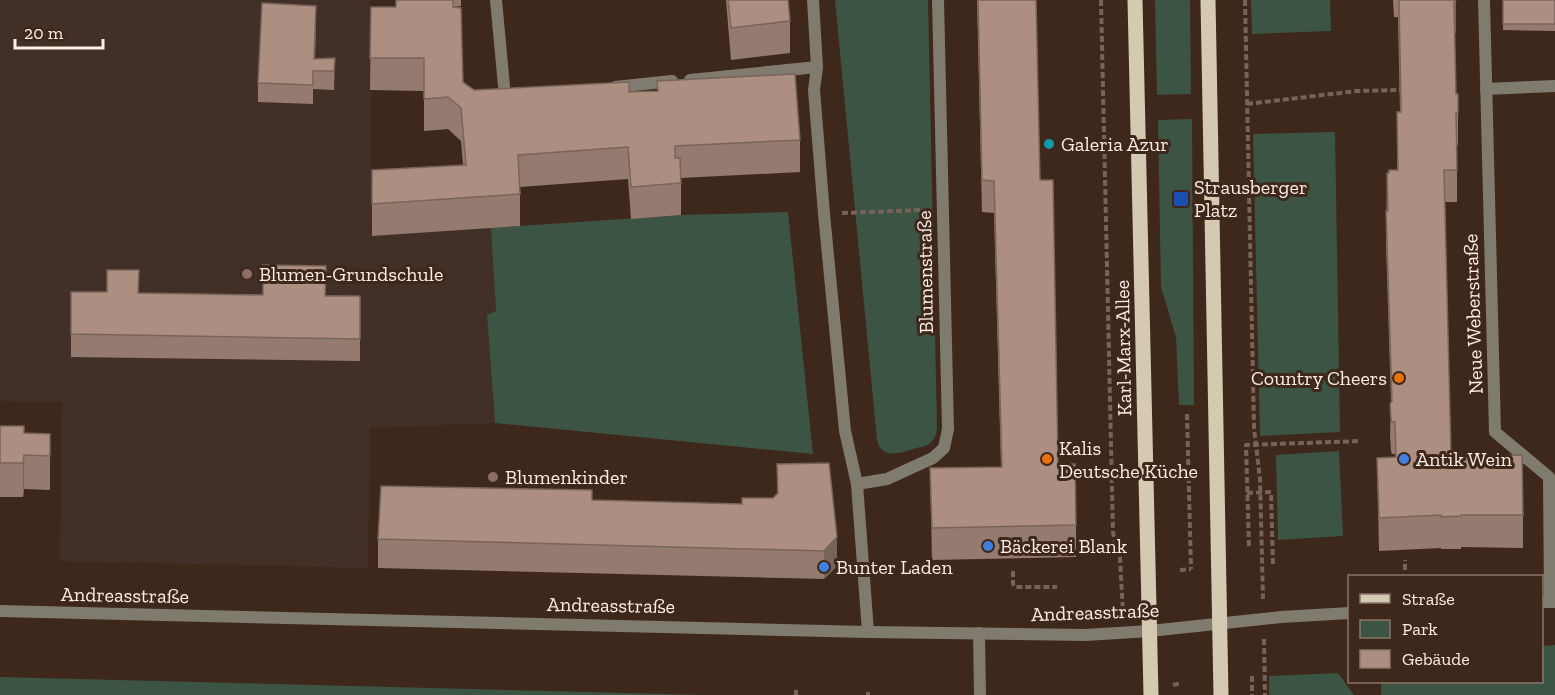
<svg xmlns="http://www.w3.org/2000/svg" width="1555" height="695" viewBox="0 0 1555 695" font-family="'Zilla Slab',serif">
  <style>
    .education { fill: #423028 }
    .green { fill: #3c5443 }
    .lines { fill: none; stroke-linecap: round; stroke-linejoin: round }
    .path { stroke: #786358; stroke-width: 4; stroke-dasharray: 6 3; stroke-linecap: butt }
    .service { stroke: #807b6f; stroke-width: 12 }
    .minor { stroke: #807b6f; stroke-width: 12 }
    .tertiary { stroke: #807b6f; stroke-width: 12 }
    .primary { stroke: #d3cab1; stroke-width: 15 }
    .wall { fill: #957b6f }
    .shaded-wall { fill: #79645a }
    .building { fill: #ad8f81; stroke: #79645a; stroke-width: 1.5 }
    .culture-dot { fill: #0f9aa8; stroke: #3e271b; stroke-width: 2 }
    .transit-dot { fill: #1a4fb4; stroke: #3e271b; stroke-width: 2 }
    .education-dot { fill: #8d6e63; stroke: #3e271b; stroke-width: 2 }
    .food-dot { fill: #e8710a; stroke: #3e271b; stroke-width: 2 }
    .shop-dot { fill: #3f7fe0; stroke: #3e271b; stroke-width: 2 }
    .labels { text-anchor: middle; stroke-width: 6; stroke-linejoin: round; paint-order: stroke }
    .poi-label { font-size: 20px; fill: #fdede5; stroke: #3e271b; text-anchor: start }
    .street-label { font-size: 20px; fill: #fdede5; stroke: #3e271b }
  </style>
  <rect width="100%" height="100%" fill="#3e271b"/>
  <path class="education" d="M0 0H370L372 236 491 228 496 311 487 316 495 423 370 428 368 568 60 561 62 402 0 401Z"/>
  <g class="green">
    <path d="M835 0H928L937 427C937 432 936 436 933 440 929 446 922 447 916 448 902 453 881 460 877 440Z"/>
    <path d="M1155 0H1190L1191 94 1157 95Z"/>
    <path d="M1251 0H1330L1331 31 1252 34Z"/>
    <path d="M1192 119 1194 405H1179L1176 337 1161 287 1158 120Z"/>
    <path d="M1335 132 1340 432 1260 436 1253 134Z"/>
    <path d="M788 212 813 454 495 423 487 315 496 311 491 228 681 215Z"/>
    <path d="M1339 451 1343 536 1278 540 1276 455Z"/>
    <path d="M1555 645V695H1381V682H1542V646Z"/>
    <path d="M1338 673 1354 695H1269V676Z"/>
    <path d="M0 677 705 695H0Z"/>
  </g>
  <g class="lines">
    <g class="path">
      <path d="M1101 0 1113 533 1120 558 1123 613"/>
      <path d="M1245 0 1254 428 1260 479 1263 599"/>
      <path d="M1247 104 1357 91 1400 90"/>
      <path d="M842 213 922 210"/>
      <path d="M1187 414 1191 569"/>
      <path d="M1247 493 1271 492 1273 567"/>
      <path d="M1249 546 1246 445 1361 441"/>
      <path d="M1180 570 1191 569"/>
      <path d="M1405 570V560"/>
      <path d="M1013 571V584L1015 587H1057"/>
      <path d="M1264 639 1265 695"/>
      <path d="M1252 676V695"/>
      <path d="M1173 685 1182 683"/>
      <path d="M868 692V695"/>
      <path d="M796 695V690"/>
    </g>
    <g class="service">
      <path d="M496 0 505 97H511"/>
      <path d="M690 80 817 67"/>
      <path d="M615 87 672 81"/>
    </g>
    <g class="minor">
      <path d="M813 0 817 67 814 90 824 214 845 431 857 484 868 632"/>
      <path d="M1484 0 1495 432 1549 477 1550 602"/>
      <path d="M1486 89 1555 86"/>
      <path d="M857 484 887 479 933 458 944 448 948 429 938 0"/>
      <path d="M979 633 980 695"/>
    </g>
    <g class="tertiary">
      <path d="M1542 602H1555"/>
      <path d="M0 611 868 632 1085 635 1150 631 1281 617 1350 613"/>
    </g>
    <g class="primary">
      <path d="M1135 0 1151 695"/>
      <path d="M1208 0 1221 695"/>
    </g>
  </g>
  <g class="wall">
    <path d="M396 0H461V6L454 7 463 82 474 90 629 92 657 91V81L800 140V172L681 178V215L631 219 628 179 520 187V226L372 236V170L463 165 461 141 448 129 424 131V91L370 90 371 7H396Z"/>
    <path d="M726 0H788L790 21V53L731 60Z"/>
    <path d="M977 0H1036L1040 180 1058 464 1076 525V557L932 560 930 468 1001 467 994 213 982 212Z"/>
    <path d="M1393 0H1456V33L1454 34 1456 94H1458V145H1457V202H1445L1451 456 1523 515V548L1461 547V549H1441V548L1379 551 1377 458 1395 457V454H1392L1391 451 1390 436 1391 403 1386 243 1387 173 1397 170V112H1400L1398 17H1394Z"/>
    <path d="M1503 0H1555V31L1503 30Z"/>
    <path d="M316 24 315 59 335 58 334 90 313 89V104L258 102V83Z"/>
    <path d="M71 292 360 296V361L71 357Z"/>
    <path d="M0 426 24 433 50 434V490L24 489 23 497H0Z"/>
    <path d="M777 464 837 566 824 579 378 568V539L592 500 742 504 773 498 777 494Z"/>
  </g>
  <g class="shaded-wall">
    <path d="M1456 1V33L1454 34V2Z"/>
    <path d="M316 6V24L314 71V59Z"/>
    <path d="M24 455V489L23 497V463Z"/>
    <path d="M837 537V566L824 579V551Z"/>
  </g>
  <g class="building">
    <path d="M396 0H453V7L461 8 463 82 474 90 629 82V92L658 91 657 81 795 74 800 140 675 146V158H680L681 183 631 187 628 147 518 155 520 194 372 204V170L466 165 461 108 448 97 424 99V58H370L371 7H396Z"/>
    <path d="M728 0H788L790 21 731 28Z"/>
    <path d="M978 0H1036L1040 180H1053L1058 464H1075L1076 525 932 528 930 468 1002 467 994 181 982 180Z"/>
    <path d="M1399 0H1456L1454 2 1456 94H1458V113H1456L1457 170H1444L1451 456 1522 455 1523 515H1461V516L1441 517V515L1379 518 1377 458 1396 457 1395 422H1392L1391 419 1390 404 1392 401 1386 211H1388L1387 173H1389V170H1398L1397 112H1401V105Z"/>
    <rect x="1503" y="0" width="52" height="24"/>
    <path d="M262 3 316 6 314 59 335 58 334 71H313V85L258 83Z"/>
    <path d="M263 265 326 266 325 296H360V339L71 334V292H107V270H139L138 293 263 295Z"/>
    <path d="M0 426H24V433L50 434V456L24 455 23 463H0Z"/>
    <path d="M829 463 837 537 824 551 378 539 381 486 592 490V500L742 504V498H773L778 493 777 464Z"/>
  </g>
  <circle class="culture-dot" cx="1049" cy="144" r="6"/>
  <rect class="transit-dot" x="1173" y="191" width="16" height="16" rx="3"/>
  <g class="education-dot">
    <circle cx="247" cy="274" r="6"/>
    <circle cx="493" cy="477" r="6"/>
  </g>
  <g class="food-dot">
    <circle cx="1399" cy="378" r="6"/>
    <circle cx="1047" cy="459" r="6"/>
  </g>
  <g class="shop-dot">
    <circle cx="1404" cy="459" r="6"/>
    <circle cx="988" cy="546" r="6"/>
    <circle cx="824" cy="567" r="6"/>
  </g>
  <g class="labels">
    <g class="poi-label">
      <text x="1061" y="151">Galeria Azur</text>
      <text x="1194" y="194">Strausberger<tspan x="1194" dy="23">Platz</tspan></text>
      <text x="259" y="281">Blumen-Grundschule</text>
      <text x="1387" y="385" text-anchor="end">Country Cheers</text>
      <text x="1059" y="455">Kalis<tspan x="1059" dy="23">Deutsche Küche</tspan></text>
      <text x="1416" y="466">Antik Wein</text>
      <text x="505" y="484">Blumenkinder</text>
      <text x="1000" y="553">Bäckerei Blank</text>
      <text x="836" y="574">Bunter Laden</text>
    </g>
    <g class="street-label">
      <text transform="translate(925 272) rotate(-91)" y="7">Blumenstraße</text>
      <text transform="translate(1473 314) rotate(-92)" y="7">Neue Weberstraße</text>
      <text transform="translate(1123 348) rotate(-91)" y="7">Karl-Marx-Allee</text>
      <text transform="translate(125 595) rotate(1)" y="7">Andreasstraße</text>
      <text transform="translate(611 605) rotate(1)" y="7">Andreasstraße</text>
      <text transform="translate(1095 612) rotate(-2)" y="7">Andreasstraße</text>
    </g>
  </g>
  <rect x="1348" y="575" width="195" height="108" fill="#3e271b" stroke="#8a766c" stroke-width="1.5"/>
  <rect x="1360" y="594" width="30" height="9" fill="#d3cab1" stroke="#8a766c" stroke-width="1.5"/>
  <text x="1402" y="605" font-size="18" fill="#fdede5">Straße</text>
  <rect x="1360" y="620" width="30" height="18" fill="#3c5443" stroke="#8a766c" stroke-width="1.5"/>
  <text x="1402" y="635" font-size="18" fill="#fdede5">Park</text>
  <rect x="1360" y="650" width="30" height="18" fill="#ad8f81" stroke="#8a766c" stroke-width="1.5"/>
  <text x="1402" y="665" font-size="18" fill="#fdede5">Gebäude</text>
  <path d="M15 39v9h88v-9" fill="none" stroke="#fdede5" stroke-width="3"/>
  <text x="24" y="39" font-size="18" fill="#fdede5" stroke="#3e271b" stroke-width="4.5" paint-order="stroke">20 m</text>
</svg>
